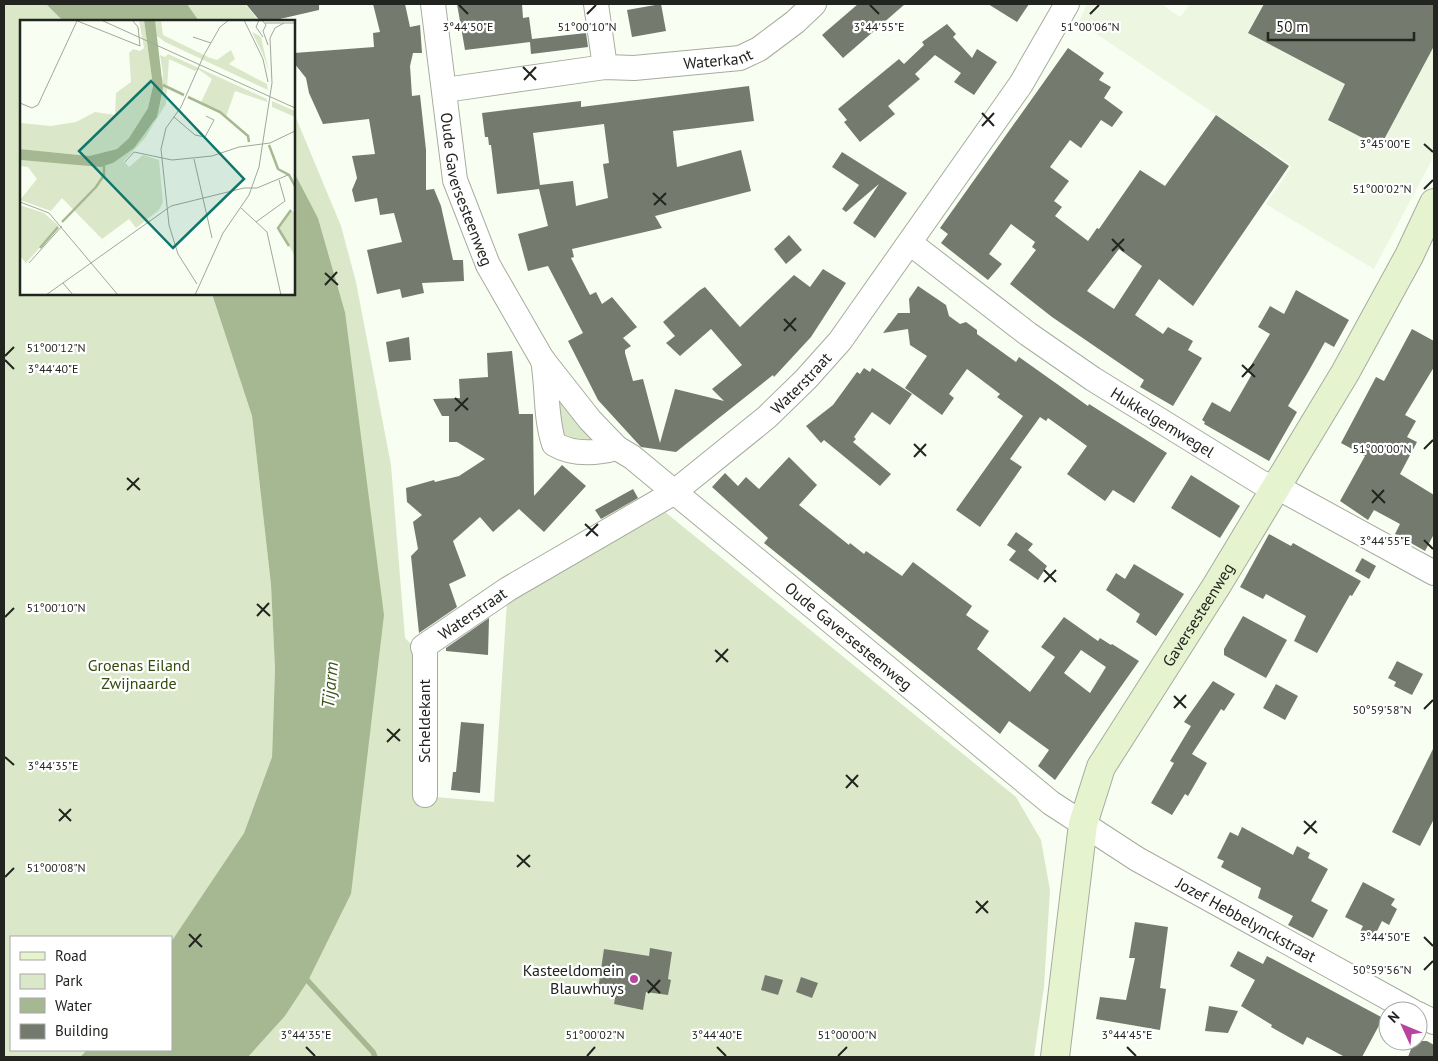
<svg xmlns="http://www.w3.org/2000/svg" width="1438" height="1061" viewBox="0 0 1438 1061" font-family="'PT Sans',sans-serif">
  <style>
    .built { fill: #ecf6e1 }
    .green { fill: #dae8c9 }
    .water { fill: #a6b891 }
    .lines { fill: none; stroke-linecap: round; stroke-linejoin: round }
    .stream { stroke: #a6b891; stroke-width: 5.5 }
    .building { fill: #747a6e; fill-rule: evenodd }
    .street-casing { stroke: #a6ac9f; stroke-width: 26 }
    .secondary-casing { stroke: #a6ac9f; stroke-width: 30 }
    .street { stroke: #fff; stroke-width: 24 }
    .secondary { stroke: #e5f3cf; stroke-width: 28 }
    .ticks { fill: none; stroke: #22241f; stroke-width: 2 }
    .poi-dot { fill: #b7449d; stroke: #fff; stroke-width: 2 }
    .labels { text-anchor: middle; stroke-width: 4.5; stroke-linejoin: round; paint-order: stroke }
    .street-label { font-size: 16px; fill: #22241f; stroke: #fff }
    .park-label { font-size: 16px; fill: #344a0e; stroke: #fff }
    .poi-label { font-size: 16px; fill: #22241f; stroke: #fff; text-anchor: end }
    .water-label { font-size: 18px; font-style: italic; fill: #3d5419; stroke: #fff }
    .inset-river { fill: none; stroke: #a6b891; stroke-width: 2.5 }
    .inset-road { fill: none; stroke: #a2a79d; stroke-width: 1 }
    .view { fill: #0f766e; fill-opacity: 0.15; stroke: #0f766e; stroke-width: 2.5 }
    .inset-edge { fill: none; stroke: #22241f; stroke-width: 2.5 }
    .ticks-label { font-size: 12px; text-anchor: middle; fill: #22241f; stroke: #fff; stroke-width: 4.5; stroke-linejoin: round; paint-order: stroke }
  </style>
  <rect width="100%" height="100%" fill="#f8fef1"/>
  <path class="built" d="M1087 4H1161L1180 17 1190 4H1434V156L1374 269 1266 204 1292 166 1079 22Z"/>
  <g class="green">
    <path d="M4 4H46L63 21H21V294H212L252 416 271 585 275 669 272 757 244 833 171 942V937H11V1050H87L80 1057H4Z"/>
    <path d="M187 4H245L259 21H199Z"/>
    <path d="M294 113 341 226 356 282 391 465 405 638 413 646 419 724 412 795 494 802 507 601 665 512 1016 797 1041 840 1050 890 1044 987 1034 1057H248L285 1016 308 981 351 894 345 312 318 218 294 172Z"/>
    <path d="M559 398 593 439 591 444 563 440Z"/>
  </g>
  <g class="water">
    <path d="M46 4H187L199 21H63Z"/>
    <path d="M294 172 318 218 345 312 384 615 351 894 308 981 285 1016 248 1057H80L87 1050H171V942L244 833 272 757 275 669 271 585 252 416 212 294H294Z"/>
  </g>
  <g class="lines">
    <path class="stream" d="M308 981 373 1052 375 1057"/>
  </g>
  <g class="building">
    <path d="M246 4H319V10L271 21H260Z"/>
    <path d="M373 4H405L410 27 420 25 422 53H413L410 66 412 96 420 95 426 150V190L434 189 441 206 453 260H463L464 281 422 283 424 293 402 298 400 289 377 294 367 250 402 242 394 213 380 215 377 198 355 202 352 190 357 178 352 156 375 154 369 119 323 124 309 93 306 78 294 63V53L374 47 373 33 380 32Z"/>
    <path d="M457 4H522L523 18 529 17 532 39 586 33 588 47 531 54 530 42 465 50Z"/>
    <path d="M661 4 666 31 632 37 627 10Z"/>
    <path d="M858 4H905L843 58 822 35Z"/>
    <path d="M988 4H1029L1017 22Z"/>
    <path d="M1264 4H1434V46L1380 147 1328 120 1345 84 1248 33Z"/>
    <path d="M947 24 956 34 953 37 972 58 977 49 997 62 974 95 954 82 961 73 935 55 915 74 920 79 888 106 895 114 860 142 844 122 847 120 838 109 899 59 904 64 924 45 922 42Z"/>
    <path d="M1068 48 1104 73 1099 80 1111 87 1104 98 1123 112 1112 127 1101 120 1081 148 1070 140 1050 167 1069 181 1054 201 1062 207 1055 216 1088 241 1097 228 1099 229 1140 170 1165 186 1216 115 1289 166 1193 306 1159 279 1135 315 1163 334 1168 327 1193 341 1188 350 1202 358 1173 406 1140 387 1144 380 1052 317 1010 284 1036 250 1032 247 1035 242 1011 224 989 254 1002 264 988 280 941 243 948 234 940 228ZM1119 249 1142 266 1114 309 1087 291Z"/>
    <path d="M749 86 754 121 673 131 677 167 741 150 751 191 655 216 662 228 572 249 574 257 571 258 590 295 596 292 602 304 612 297 637 327 623 338 631 346 625 350V353L633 381 643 379 660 443 675 389 724 401 712 389 742 365 711 329 680 356 666 343 675 336 663 322 700 290 705 287 740 327 794 275 810 287 823 269 846 283 811 337 774 377 773 375 676 452 641 447 598 400 568 341 583 333 548 266 528 271 518 234 548 226 539 189 497 194 491 145H489L488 137H485L482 113 581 101V107ZM604 124 609 163 603 164 608 198 576 206 573 181 540 185 533 133Z"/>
    <path d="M842 152 907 193 875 238 853 223 879 184 846 212 842 209 859 185 832 167Z"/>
    <path d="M789 235 802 250 786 264 774 249Z"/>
    <path d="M918 286 946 305 949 316 960 324 966 322 977 330V334L1016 362 1019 357 1088 406 1089 404 1167 453 1134 503 1113 490 1105 501 1067 474 1087 446 1048 418 1046 421 1040 417 1010 459 1022 467 980 527 956 510 1023 416 997 397 1000 394 967 369 949 394 954 398 942 415 905 388 927 356 910 345 908 329 883 333 898 313H910L909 299Z"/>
    <path d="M1296 290 1349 320 1334 347 1325 342 1307 374 1288 406 1297 412 1269 461 1204 424 1205 422 1202 420 1212 402 1230 412 1252 374 1247 372 1270 334 1258 327 1270 306 1284 314Z"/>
    <path d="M1412 329 1434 341V367L1405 415 1416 421 1407 437 1417 442 1400 474 1434 495V534L1425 551 1395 534 1400 524 1374 510 1368 520 1340 501 1365 456 1341 443 1376 377 1384 381Z"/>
    <path d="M409 337 411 360 389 362 386 342Z"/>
    <path d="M512 351 519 414H533L534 496 562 465 586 486 544 532 519 509 493 532 480 517 453 541 466 576 449 584 457 607 419 633 411 556 418 549 413 522 422 515 407 502 406 488 434 480 435 482 459 476 485 459 457 442H449V416H442L433 399 460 398 459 379 488 377 487 353Z"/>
    <path d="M864 368 870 372 872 368 912 394 890 425 872 412 854 437 856 439 853 442 891 474 880 486 824 440 821 443 806 426 833 405 857 372 860 374Z"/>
    <path d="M789 457 817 485 799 505 849 545 850 543 864 554 866 551 902 576 913 562 972 606 966 615 989 631 977 649 1030 692 1055 657 1041 647 1064 617 1098 641 1100 638 1111 645 1112 644 1139 661 1055 780 1038 766 1049 750 1009 721 1000 734 764 543 768 538 712 487 725 473 738 486 746 477 759 489ZM1081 650 1106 667 1090 693 1064 673Z"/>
    <path d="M1191 475 1240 506 1220 538 1171 508Z"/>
    <path d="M633 489 638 498 601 519 595 510Z"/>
    <path d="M1016 532 1033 544 1028 550 1047 566 1038 580 1009 560 1016 551 1007 545Z"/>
    <path d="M1269 534 1291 546 1293 543 1361 581 1352 596 1350 595 1317 653 1294 641 1306 616 1266 594 1263 599 1240 587Z"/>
    <path d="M1362 558 1376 566 1369 579 1355 571Z"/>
    <path d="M1134 564 1184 594 1156 636 1136 622 1140 614 1106 590 1116 573 1125 579Z"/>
    <path d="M1243 616 1287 640 1266 678 1224 655V649Z"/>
    <path d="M489 618 488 655 446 651V648Z"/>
    <path d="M1397 661 1423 674 1412 695 1394 686 1396 682 1388 678Z"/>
    <path d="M1213 681 1235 694 1224 711 1221 709 1192 754 1207 763 1188 796 1185 794 1172 815 1151 803 1174 763 1170 761 1191 726 1184 722Z"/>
    <path d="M1276 684 1298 696 1285 720 1263 708Z"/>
    <path d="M461 722 484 724 480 793 451 790 453 772H456Z"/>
    <path d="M1434 747V819L1420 846 1392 832Z"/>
    <path d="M1242 827 1293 855 1297 846 1310 853 1308 858 1328 869 1311 901 1328 910 1313 938 1288 925 1293 916 1258 898 1261 888 1221 867 1224 861 1217 858 1230 832 1238 836Z"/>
    <path d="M1363 882 1395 899 1391 905 1397 909 1389 925 1382 921 1372 941 1359 934 1363 926 1345 917Z"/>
    <path d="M1135 922 1168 927 1160 988 1166 989 1160 1030 1096 1019 1100 997 1126 1000 1135 958H1129Z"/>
    <path d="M650 948 672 952 668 979 671 980 668 995 646 992 643 1010 614 1004 615 998 611 997 612 991 598 989 604 949 649 956Z"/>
    <path d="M1238 951 1263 964 1267 956 1383 1018 1362 1057H1345L1307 1037 1303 1045 1271 1027 1272 1025 1241 1006 1255 980 1230 966Z"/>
    <path d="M765 975 783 980 778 995 761 990Z"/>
    <path d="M801 977 818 983 812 998 796 992Z"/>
    <path d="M1209 1006 1238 1011 1228 1033 1205 1031Z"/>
    <path d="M1414 1041H1427L1434 1045V1057H1408Z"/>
  </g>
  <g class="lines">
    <defs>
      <g id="street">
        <path id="s1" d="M433 4 455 180 488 265 542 359 590 420 617 448 632 457 1051 803 1137 859 1412 1011"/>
        <path d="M596 4 605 67"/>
        <path id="s2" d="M445 90 605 67 634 68 740 58 759 49 795 22 814 4"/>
        <path id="s3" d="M910 243 1028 334 1093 379 1260 482 1288 493 1434 573"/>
        <path d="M543 360C548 388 545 417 554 444 573 455 595 454 617 448"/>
        <path id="s4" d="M425 795V653L423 647 508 589 673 493 767 417 806 379 840 341 1021 84 1067 4"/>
        <path d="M1418 1014 1434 1022"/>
      </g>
      <g id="secondary">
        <path id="s5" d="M1055 1057 1083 824 1101 767 1217 585 1345 373 1409 256 1434 203"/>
      </g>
    </defs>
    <use href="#street" class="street-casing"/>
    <use href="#secondary" class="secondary-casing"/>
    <use href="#street" class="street"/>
    <use href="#secondary" class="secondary"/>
  </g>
  <path class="ticks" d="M459 5 468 14M870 5 879 14M587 14 596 5M1090 14 1099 5M523 67 536 80M524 80 536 67M982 113 994 126M982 126 994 113M1424 144 1433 152M1424 189 1433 180M653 193 666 205M654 205 666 193M1112 239 1124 251M1112 251 1124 239M325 273 338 285M325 285 337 272M784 319 796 331M784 331 796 318M5 356 14 347M5 360 14 369M1242 365 1255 377M1242 377 1254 364M455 398 468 410M455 411 468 398M914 444 926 456M1424 449 1433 440M914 457 926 444M127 478 140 490M127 490 139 478M1372 490 1385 503M1372 503 1384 490M585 524 598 536M586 536 598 524M1424 540 1433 549M1044 570 1056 582M1044 582 1056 570M257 604 270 616M257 616 269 603M5 617 14 608M715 650 728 662M716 662 728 649M1174 696 1186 708M1174 708 1186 695M1424 709 1433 700M387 729 400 741M387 742 400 729M5 757 14 765M846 775 858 787M846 788 858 775M59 809 71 821M59 821 71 809M1304 821 1317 833M1304 834 1316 821M517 855 530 867M517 867 530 855M5 877 14 868M976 901 988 913M976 913 988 901M189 934 202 947M1424 937 1433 946M189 947 201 934M1424 970 1433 961M647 980 660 993M648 993 660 980M306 1047 315 1056M717 1047 726 1056M1127 1047 1136 1056M587 1056 595 1047M838 1056 847 1047"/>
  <circle class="poi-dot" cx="634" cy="979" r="5"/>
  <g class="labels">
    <g class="street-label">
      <text dy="6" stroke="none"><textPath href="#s2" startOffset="275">Waterkant</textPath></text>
      <text dy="6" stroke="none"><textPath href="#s1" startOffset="189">Oude Gaversesteenweg</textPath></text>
      <text dy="6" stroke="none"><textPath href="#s4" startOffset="611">Waterstraat</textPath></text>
      <text dy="6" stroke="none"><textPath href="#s3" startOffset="310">Hukkelgemwegel</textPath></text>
      <text dy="6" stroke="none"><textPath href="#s4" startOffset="208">Waterstraat</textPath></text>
      <text dy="6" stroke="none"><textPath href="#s5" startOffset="475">Gaversesteenweg</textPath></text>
      <text dy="6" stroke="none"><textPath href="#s1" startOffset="792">Oude Gaversesteenweg</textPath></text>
      <text transform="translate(424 721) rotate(-90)" y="6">Scheldekant</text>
      <text dy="6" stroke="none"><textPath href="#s1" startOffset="1282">Jozef Hebbelynckstraat</textPath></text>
    </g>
    <g class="park-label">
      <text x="139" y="671">Groenas Eiland<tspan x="139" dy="18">Zwijnaarde</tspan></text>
    </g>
    <g class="poi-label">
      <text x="624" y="976">Kasteeldomein<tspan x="624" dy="18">Blauwhuys</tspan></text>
    </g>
    <g class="water-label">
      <text transform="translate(330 685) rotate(-85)" y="6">Tijarm</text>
    </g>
  </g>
  <g transform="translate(20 20)">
    <rect width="275" height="275" fill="#f8fef1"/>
    <path d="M119 0H124L133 66 128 88 109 118 97 129 69 136 0 129V103L31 106 56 102 75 92 95 95 96 73 111 62 109 33 113 29 120 31 124 28ZM135 0H141L143 15 188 37 197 40 211 30 215 39 209 44 247 64 248 70 145 22 137 16ZM232 12 241 17 249 52 244 37ZM148 34 247 79V82L215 71 206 97 181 82 192 59 178 49 175 51 149 39 146 84 125 118 104 141 109 147 123 135 139 140 143 182 139 190 116 208 109 199 82 219 42 178 31 191 0 180 17 159 8 147 0 146V140L84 146 93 143 132 105 137 97 143 54 140 35 145 37ZM252 81 275 91V97L252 87ZM0 185 24 193 39 206 6 243 0 236ZM271 191 275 192V236L259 208Z" fill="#dae8c9"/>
    <path d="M124 0H135L143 68 137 97 114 128 93 143 81 147 0 140V129L69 136 97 129 109 118 128 88 133 66Z" fill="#a6b891"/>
    <path class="inset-river" d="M143 65 164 75M168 77 200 92 228 116 229 122M249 125 258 149 269 155 275 166M42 202 76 167 84 155V146M269 226 258 208 271 190M20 228 38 207"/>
    <path class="inset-road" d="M55 0 120 26 118 7 112 0M81 0 275 88M224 0 243 39 248 62M239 0 236 7 243 17M242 0 246 5 243 11 248 25M245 3H275M173 17 191 23M0 83 12 88 18 85 57 1M154 97 175 115 185 117 194 100 186 96M174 139 192 218M105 142 114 132 152 140 192 136 219 127 250 123 275 111M0 182 29 193 98 275M221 188 247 212 261 275M236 202 265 181 259 160M9 243 42 206M43 263 53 275M177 264 158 234 149 205 141 129 146 108 161 87 184 35 200 7 209 0M26 275 151 186 224 168H237L268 155M175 275 203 213 229 175 239 147 252 63 250 18 255 8 264 3"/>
    <path class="view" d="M131 61 224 159 153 228 59 131Z"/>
    <rect width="275" height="275" class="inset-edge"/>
  </g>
  <g class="ticks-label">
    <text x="468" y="31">3°44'50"E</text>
    <text x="879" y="31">3°44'55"E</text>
    <text x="587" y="31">51°00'10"N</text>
    <text x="1090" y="31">51°00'06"N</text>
    <text x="1385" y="148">3°45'00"E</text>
    <text x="1382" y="193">51°00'02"N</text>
    <text x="56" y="352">51°00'12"N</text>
    <text x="53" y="373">3°44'40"E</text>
    <text x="1382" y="453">51°00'00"N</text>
    <text x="1385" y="545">3°44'55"E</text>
    <text x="56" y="612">51°00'10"N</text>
    <text x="1382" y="714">50°59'58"N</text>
    <text x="53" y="770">3°44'35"E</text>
    <text x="56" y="872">51°00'08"N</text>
    <text x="1385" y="941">3°44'50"E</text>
    <text x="1382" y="974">50°59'56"N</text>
    <text x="595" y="1039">51°00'02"N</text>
    <text x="847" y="1039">51°00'00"N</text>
    <text x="306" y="1039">3°44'35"E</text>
    <text x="717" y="1039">3°44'40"E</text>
    <text x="1127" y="1039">3°44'45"E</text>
  </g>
  <rect width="1438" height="1061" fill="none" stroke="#22241f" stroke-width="10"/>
  <rect x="10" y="936" width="162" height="115" fill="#ffffff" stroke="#a7a7a5"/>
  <rect x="20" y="952" width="25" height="8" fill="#e5f3cf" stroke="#a7a7a5"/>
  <text x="55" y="961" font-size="15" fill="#22241f">Road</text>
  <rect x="20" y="974" width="25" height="15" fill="#dae8c9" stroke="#a7a7a5"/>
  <text x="55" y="986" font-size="15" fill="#22241f">Park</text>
  <rect x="20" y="998" width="25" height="15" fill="#a6b891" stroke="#a7a7a5"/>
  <text x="55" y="1011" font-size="15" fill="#22241f">Water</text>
  <rect x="20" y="1024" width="25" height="15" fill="#747a6e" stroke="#a7a7a5"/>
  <text x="55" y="1036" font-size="15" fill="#22241f">Building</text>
  <g transform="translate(1403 1026) rotate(314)"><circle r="24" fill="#ffffff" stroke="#a7a7a5"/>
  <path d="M0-4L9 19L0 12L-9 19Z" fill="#b7449d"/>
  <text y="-8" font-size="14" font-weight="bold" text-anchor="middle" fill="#22241f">N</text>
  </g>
  <path d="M1268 32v8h146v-8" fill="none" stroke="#22241f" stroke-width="2.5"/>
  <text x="1276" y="32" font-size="15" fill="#22241f" stroke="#ffffff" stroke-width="4" paint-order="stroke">50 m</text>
</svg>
